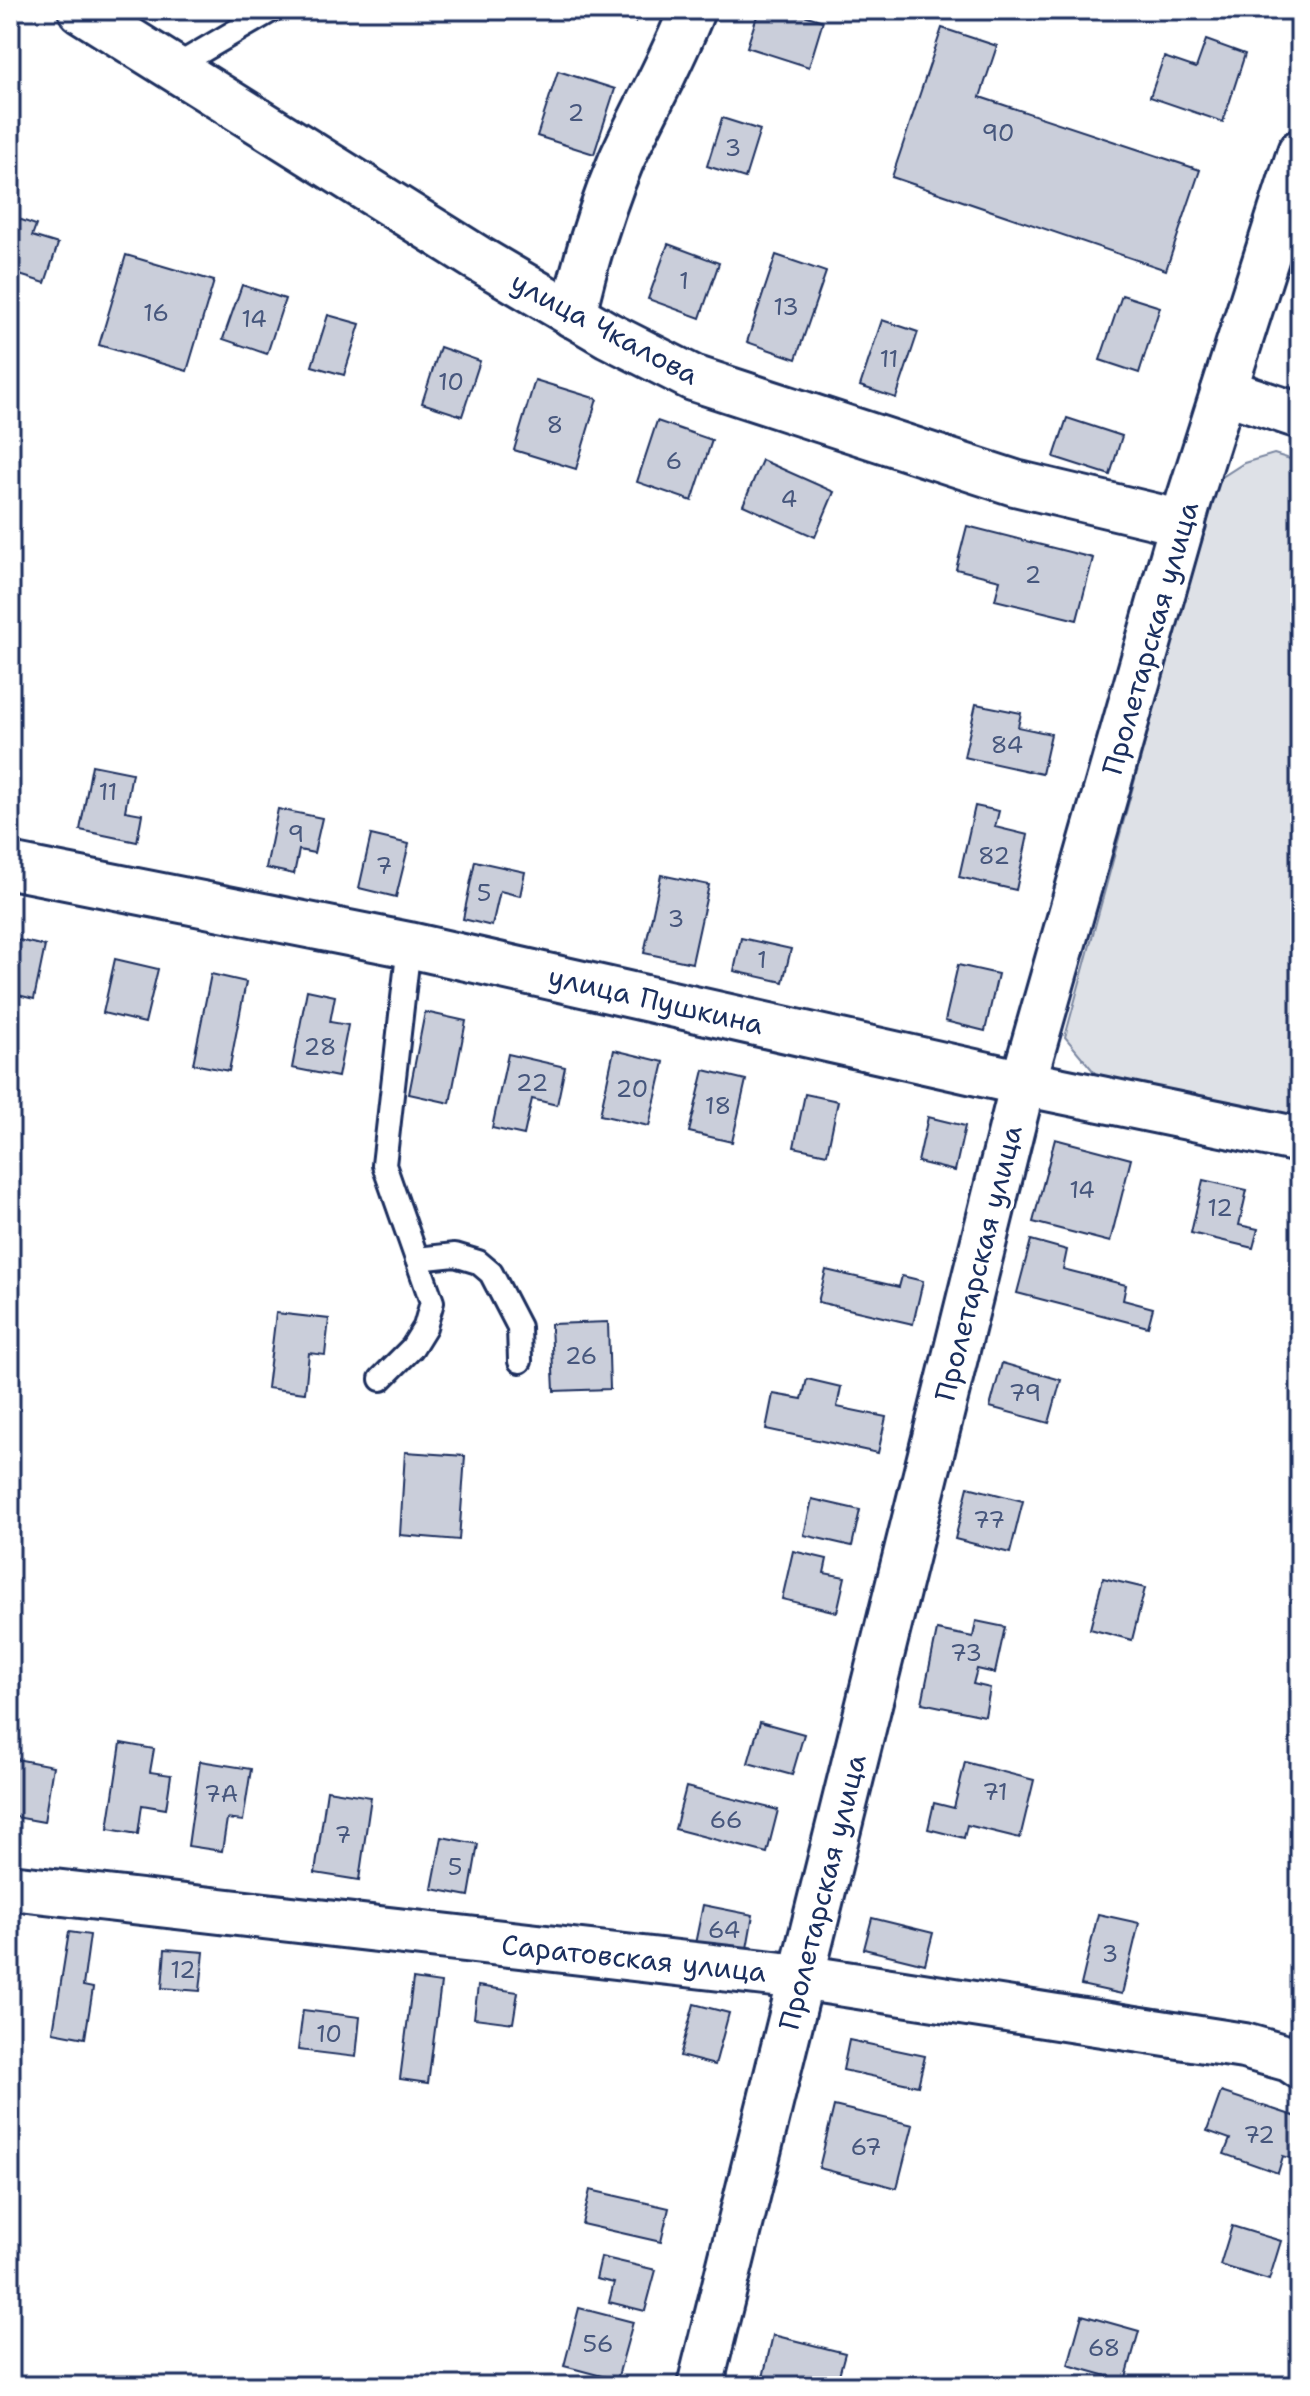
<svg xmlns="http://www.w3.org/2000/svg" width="1310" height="2396" viewBox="0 0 1310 2396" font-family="'Shantell Sans',sans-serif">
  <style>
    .green { fill: #dee1e7; stroke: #7c88a2; stroke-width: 2 }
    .building { fill: #caceda; stroke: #1b2f5e; stroke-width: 2 }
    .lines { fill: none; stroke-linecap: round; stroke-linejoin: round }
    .lane-casing { stroke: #1b2f5e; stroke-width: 28 }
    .street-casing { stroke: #1b2f5e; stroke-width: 50 }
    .secondary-casing { stroke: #1b2f5e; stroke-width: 50 }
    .lane { stroke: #fff; stroke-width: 22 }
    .street { stroke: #fff; stroke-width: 44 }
    .secondary { stroke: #fff; stroke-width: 44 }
    .labels { text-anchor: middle; stroke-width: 7; stroke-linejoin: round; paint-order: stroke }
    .number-label { font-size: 24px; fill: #47577d }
    .street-label { font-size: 28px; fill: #1b2f5e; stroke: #fff }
  </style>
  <rect width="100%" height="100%" fill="#fff"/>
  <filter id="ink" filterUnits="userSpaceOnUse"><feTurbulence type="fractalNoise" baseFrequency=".0125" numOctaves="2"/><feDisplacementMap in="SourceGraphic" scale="16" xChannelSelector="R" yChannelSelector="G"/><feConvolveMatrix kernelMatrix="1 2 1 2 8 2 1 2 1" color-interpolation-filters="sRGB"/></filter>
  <g filter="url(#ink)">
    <path class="green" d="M1274 454 1300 462V1126L1104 1084 1065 1037 1216 481 1244 463Z"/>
    <g class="building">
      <path d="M600 10H639L635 22Z"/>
      <path d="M759 10H788L823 21 809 67 747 47Z"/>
      <path d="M942 28 997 46 980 97 1200 170 1166 270 892 177Z"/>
      <path d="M1206 40 1245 54 1223 122 1150 97 1164 57 1196 68Z"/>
      <path d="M558 71 615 89 594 154 537 136Z"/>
      <path d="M722 118 760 130 745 178 707 166Z"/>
      <path d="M10 216 36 225 32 236 58 244 45 283 10 272Z"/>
      <path d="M668 244 719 263 700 318 648 299Z"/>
      <path d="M126 255 214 281 187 371 99 345Z"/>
      <path d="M776 255 826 272 796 359 747 342Z"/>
      <path d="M242 285 285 299 267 354 223 339Z"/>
      <path d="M1122 295 1160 307 1139 373 1100 360Z"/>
      <path d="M328 315 360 324 344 375 312 366Z"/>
      <path d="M882 320 918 332 896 398 860 386Z"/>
      <path d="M440 347 480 361 462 416 422 403Z"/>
      <path d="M535 380 597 399 576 469 514 450Z"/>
      <path d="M1067 418 1122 436 1110 475 1054 457Z"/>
      <path d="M657 421 712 440 692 501 637 482Z"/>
      <path d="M762 460 834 492 815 537 743 505Z"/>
      <path d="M967 526 1093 558 1077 620 995 600 1000 580 956 569Z"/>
      <path d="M976 704 1021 713 1018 727 1051 734 1042 774 964 757Z"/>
      <path d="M92 765 132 773 125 811 142 814 137 842 80 830Z"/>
      <path d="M975 806 999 811 995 827 1028 835 1016 890 959 877Z"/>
      <path d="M278 809 322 818 314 853 299 850 294 874 266 868Z"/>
      <path d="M371 835 409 844 396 897 359 888Z"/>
      <path d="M475 861 525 872 520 896 500 891 492 926 463 919Z"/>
      <path d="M661 875 709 885 692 963 644 953Z"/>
      <path d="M10 938 45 946 34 999 10 993Z"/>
      <path d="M741 938 791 949 783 982 734 971Z"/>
      <path d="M115 959 158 969 145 1023 103 1013Z"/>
      <path d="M958 965 998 974 985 1031 945 1021Z"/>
      <path d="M211 974 246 982 229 1071 193 1064Z"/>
      <path d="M307 990 335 996 330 1022 348 1025 338 1077 292 1068Z"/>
      <path d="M425 1012 466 1021 450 1103 409 1094Z"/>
      <path d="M614 1050 664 1062 649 1126 600 1115Z"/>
      <path d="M508 1054 565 1067 557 1105 532 1099 524 1135 492 1128Z"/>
      <path d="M704 1070 746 1080 732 1142 689 1132Z"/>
      <path d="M805 1094 838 1101 827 1154 794 1147Z"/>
      <path d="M928 1117 965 1126 955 1171 918 1162Z"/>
      <path d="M1055 1139 1131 1159 1110 1242 1033 1222Z"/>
      <path d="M1203 1180 1247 1190 1239 1225 1258 1229 1253 1248 1191 1233Z"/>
      <path d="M1031 1240 1067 1250 1063 1269 1126 1285 1123 1300 1153 1308 1148 1327 1017 1293Z"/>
      <path d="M826 1270 899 1287 902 1276 923 1281 913 1324 818 1302Z"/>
      <path d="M276 1313 329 1319 325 1355 309 1353 305 1393 267 1388Z"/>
      <path d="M608 1322 610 1389 554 1391 551 1324Z"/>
      <path d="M1002 1363 1061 1380 1049 1423 990 1407Z"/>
      <path d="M807 1379 841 1387 837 1407 886 1417 878 1453 766 1429 773 1394 802 1399Z"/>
      <path d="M405 1452 465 1456 459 1540 400 1535Z"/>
      <path d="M968 1487 1023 1501 1010 1553 955 1539Z"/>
      <path d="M812 1499 860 1510 852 1546 804 1535Z"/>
      <path d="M793 1551 827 1559 824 1573 845 1577 837 1612 782 1599Z"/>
      <path d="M1103 1578 1145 1588 1132 1640 1090 1629Z"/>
      <path d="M976 1621 1005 1627 995 1673 977 1669 973 1684 990 1688 985 1716 922 1703 937 1630 973 1637Z"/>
      <path d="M760 1722 804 1734 792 1775 748 1763Z"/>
      <path d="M121 1743 154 1749 150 1772 171 1775 166 1809 142 1805 138 1834 108 1829Z"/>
      <path d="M11 1758 53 1766 44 1822 10 1816Z"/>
      <path d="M200 1761 251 1769 243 1821 227 1819 222 1851 188 1846Z"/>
      <path d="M965 1762 1034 1780 1020 1838 967 1825 964 1838 928 1829 934 1803 954 1808Z"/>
      <path d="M686 1787 778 1810 767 1853 675 1829Z"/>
      <path d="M327 1790 371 1797 359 1880 315 1873Z"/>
      <path d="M442 1837 478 1844 469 1896 432 1889Z"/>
      <path d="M703 1905 753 1915 746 1954 695 1944Z"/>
      <path d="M1098 1914 1139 1923 1122 1994 1081 1985Z"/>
      <path d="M872 1918 933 1933 925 1964 864 1949Z"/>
      <path d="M69 1932 90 1935 83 1986 93 1988 85 2038 53 2032Z"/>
      <path d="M165 1949 204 1952 200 1991 162 1988Z"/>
      <path d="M413 1979 441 1983 428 2083 400 2079Z"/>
      <path d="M478 1986 518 1992 513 2023 474 2018Z"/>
      <path d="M1300 1999V2037L1289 2033Z"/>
      <path d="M694 2004 729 2013 715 2065 680 2056Z"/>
      <path d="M303 2010 360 2017 356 2057 298 2050Z"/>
      <path d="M849 2040 925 2056 918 2086 843 2070Z"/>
      <path d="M1221 2092 1300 2118V2161L1283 2156 1278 2173 1224 2154 1230 2139 1207 2131Z"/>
      <path d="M834 2106 913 2125 897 2188 819 2168Z"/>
      <path d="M590 2190 669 2208 661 2242 582 2224Z"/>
      <path d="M1232 2226 1281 2241 1269 2280 1220 2265Z"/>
      <path d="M601 2257 656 2270 645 2311 609 2302 614 2283 596 2279Z"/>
      <path d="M579 2308 633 2322 617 2380 564 2366Z"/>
      <path d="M1082 2315 1139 2331 1125 2381 1068 2365Z"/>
      <path d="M773 2335 845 2353 836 2386H761Z"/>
    </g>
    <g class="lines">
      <defs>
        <g id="lane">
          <path d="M173 68 272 10"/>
          <path d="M417 1259 455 1255 478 1262 491 1273 519 1327 520 1361"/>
          <path d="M381 1379 412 1348 425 1327 432 1302 384 1165 409 945"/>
        </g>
        <g id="street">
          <path d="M81 10 477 258 608 335 693 378 1015 483 1183 523"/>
          <path d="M573 315C585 262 600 211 621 161 644 110 672 62 692 10"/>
          <path d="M1224 391 1300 416"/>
          <path d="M10 1887 800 1977 1244 2046 1290 2059 1300 2066"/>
          <path d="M700 2386 1023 1083 1189 500 1300 152"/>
        </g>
        <path id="secondary" d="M10 866 409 945 1023 1083 1300 1140"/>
      </defs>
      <use href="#lane" class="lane-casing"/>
      <use href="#street" class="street-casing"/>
      <use href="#secondary" class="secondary-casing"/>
      <use href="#lane" class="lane"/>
      <use href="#street" class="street"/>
      <use href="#secondary" class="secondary"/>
    </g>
  </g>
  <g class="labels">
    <g class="number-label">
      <text x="576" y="121">2</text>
      <text x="998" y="141">90</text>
      <text x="733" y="156">3</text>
      <text x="684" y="289">1</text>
      <text x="786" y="315">13</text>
      <text x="156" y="321">16</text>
      <text x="254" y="327">14</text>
      <text x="889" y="367">11</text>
      <text x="451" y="390">10</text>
      <text x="555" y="433">8</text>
      <text x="674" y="469">6</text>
      <text x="789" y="507">4</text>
      <text x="1033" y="583">2</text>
      <text x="1007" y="753">84</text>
      <text x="108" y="800">11</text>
      <text x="296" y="842">9</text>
      <text x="994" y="864">82</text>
      <text x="384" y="874">7</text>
      <text x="484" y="901">5</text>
      <text x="676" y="927">3</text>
      <text x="762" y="968">1</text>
      <text x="320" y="1055">28</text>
      <text x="532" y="1091">22</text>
      <text x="632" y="1097">20</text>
      <text x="718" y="1114">18</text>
      <text x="1082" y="1198">14</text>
      <text x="1220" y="1216">12</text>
      <text x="581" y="1364">26</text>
      <text x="1025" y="1401">79</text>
      <text x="989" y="1528">77</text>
      <text x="966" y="1661">73</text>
      <text x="995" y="1800">71</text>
      <text x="221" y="1802">7А</text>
      <text x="726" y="1828">66</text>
      <text x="343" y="1843">7</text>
      <text x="455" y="1875">5</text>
      <text x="724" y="1938">64</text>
      <text x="1110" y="1962">3</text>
      <text x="183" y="1978">12</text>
      <text x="329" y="2042">10</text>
      <text x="1259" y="2143">72</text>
      <text x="866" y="2155">67</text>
      <text x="598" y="2352">56</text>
      <text x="1104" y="2356">68</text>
    </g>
    <g class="street-label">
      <text transform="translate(605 328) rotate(28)" y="10">улица Чкалова</text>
      <text transform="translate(1150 638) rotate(-74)" y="10">Пролетарская улица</text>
      <text transform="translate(656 1000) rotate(13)" y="10">улица Пушкина</text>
      <text transform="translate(978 1263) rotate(-76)" y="10">Пролетарская улица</text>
      <text transform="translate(822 1892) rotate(-76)" y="10">Пролетарская улица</text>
      <text transform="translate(634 1958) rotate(6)" y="10">Саратовская улица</text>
    </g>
  </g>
  <rect width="1310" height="2396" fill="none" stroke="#fff" stroke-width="40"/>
  <rect x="20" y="20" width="1270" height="2356" fill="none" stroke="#1b2f5e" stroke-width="3" filter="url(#ink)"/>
</svg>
